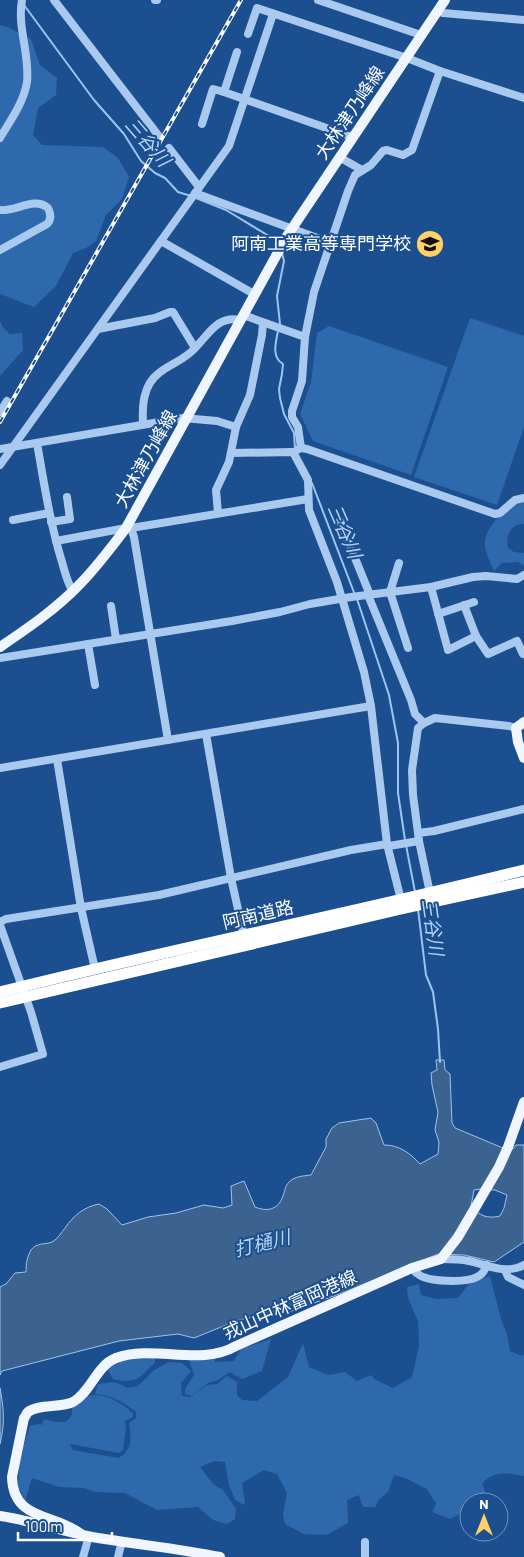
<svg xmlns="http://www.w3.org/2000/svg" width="524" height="1557" viewBox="0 0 524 1557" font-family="Barlow,'Noto Sans JP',sans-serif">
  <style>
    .green { fill: #2e69ad }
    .water { fill: #3c6290; stroke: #9cc4f0; fill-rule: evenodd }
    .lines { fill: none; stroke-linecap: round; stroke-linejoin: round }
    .stream { stroke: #9cc4f0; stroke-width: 2 }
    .minor { stroke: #a9c9ee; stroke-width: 8 }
    .major { stroke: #f0f6ff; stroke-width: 10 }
    .highway { stroke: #fff; stroke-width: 11 }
    .rail-casing { stroke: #fff; stroke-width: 4 }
    .rail { stroke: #1b4f8f; stroke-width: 2; stroke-dasharray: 5.5; stroke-linecap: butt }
    .labels { text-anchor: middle; stroke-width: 4; stroke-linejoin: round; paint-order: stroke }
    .street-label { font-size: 18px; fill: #fff; stroke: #1b4f8f }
    .poi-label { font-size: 18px; fill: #fff; stroke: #1b4f8f; text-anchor: end }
    .water-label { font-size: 19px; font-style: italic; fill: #b5d3f5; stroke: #1b4f8f }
  </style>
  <rect width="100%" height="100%" fill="#1b4f8f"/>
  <g class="green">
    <path d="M0 25 10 28 31 39 40 65 57 78 56 95 38 108 33 135 42 145 103 147 118 158 129 177 122 199 106 215 96 241 86 248 73 253 56 286 34 307 0 294Z"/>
    <path d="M470 318 524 336V427L497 505 414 477Z"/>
    <path d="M0 321 2 326 10 334 22 333 23 350 0 376Z"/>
    <path d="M329 326 448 367 411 475 313 441 300 414 311 382 317 333Z"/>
    <path d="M524 501V524C511 524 505 535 508 548L514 552 524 553V566L518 562 502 563 494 571C491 563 486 555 485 546 483 531 501 512 513 505 516 503 520 502 524 501Z"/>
    <path d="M490 1276 501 1319 507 1334 510 1351 522 1356 524 1354V1476C507 1473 496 1470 482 1483L489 1502H469V1511H466L450 1519 432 1512 436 1504 427 1489 405 1478 394 1475 388 1492 379 1500 375 1507H363L359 1495 347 1500 348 1523 326 1535 304 1534 285 1524 283 1514 287 1493 277 1474 264 1470 242 1483 245 1501 244 1505 235 1500 229 1485 225 1462 214 1461 200 1467 214 1485 223 1490 236 1509 235 1519 227 1524 213 1520 198 1507 157 1510 125 1493 95 1492 84 1488 59 1487 32 1478 25 1501 18 1486 20 1456 30 1426 40 1424 44 1425 42 1423 44 1419 55 1422H66L72 1415V1406C76 1403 81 1399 86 1397 103 1390 121 1403 133 1413V1417L125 1421 126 1429 123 1450 119 1453 70 1444 73 1450 119 1458C133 1447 131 1440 129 1423L136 1418V1412C123 1402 112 1395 95 1394L98 1384 115 1382 128 1388 138 1386 154 1370 169 1362 182 1363 191 1371 181 1383 182 1396 190 1397 207 1385 217 1384 227 1376 237 1382V1395L242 1400 257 1401 288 1377 303 1343 309 1367 328 1375 345 1372 357 1381 371 1375 376 1380 393 1388 412 1377 419 1346 418 1321 408 1298 407 1287 419 1284 421 1295 436 1299 458 1298 468 1285Z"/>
    <path d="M271 1339 262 1371 242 1379 230 1372 218 1380 208 1383 191 1396 185 1394V1389L194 1375 189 1359 215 1358V1362L234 1361 241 1349Z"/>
    <path d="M134 1358H155V1363C151 1366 149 1368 146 1371 136 1383 127 1382 113 1379L108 1370C116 1363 124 1360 134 1358Z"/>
  </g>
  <g class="water">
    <path d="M436 1060H444L445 1070 450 1074 452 1123 455 1128 503 1148 513 1149 516 1145H524V1242L494 1262 464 1255 438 1254 342 1293 286 1313 275 1311 236 1321 194 1338 178 1334 119 1341 2 1371 0 1375V1287L6 1284 15 1273 26 1272C26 1264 27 1257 31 1250 37 1242 45 1245 52 1242 58 1239 61 1233 65 1228 74 1215 84 1207 99 1204L107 1209 122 1225 148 1217 176 1213 204 1205 223 1208 232 1205 231 1186 244 1181 255 1207C267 1212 278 1210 283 1196 285 1191 285 1186 289 1182 295 1176 304 1176 311 1175L326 1147V1139L332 1128 339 1123 371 1118 376 1123 384 1145C399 1145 410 1153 420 1164L438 1154 439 1142 435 1130 438 1112 432 1085 431 1073 437 1070ZM481 1189 495 1190 507 1195 504 1208 500 1216C488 1219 479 1216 471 1206L474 1190Z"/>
    <path d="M0 1388C4 1410 5 1423 0 1444Z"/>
  </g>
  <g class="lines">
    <g class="stream">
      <path d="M24 5 94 100 124 134 141 161 155 173 165 178 178 192 191 196"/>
      <path d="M196 198 226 210 277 241 278 244"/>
      <path d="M280 324 277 296 284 261 282 253"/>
      <path d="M278 331C276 342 271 357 283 364L282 374 279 389 280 398 284 414 294 433 295 449"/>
      <path d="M312 483 355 595"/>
      <path d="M357 599 389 695 398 743V793L405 840"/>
      <path d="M406 845 415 892"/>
      <path d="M418 909 426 975 433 992 438 1029 440 1062"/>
    </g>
    <g class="minor">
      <path d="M54 0 158 135"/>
      <path d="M155 0H157"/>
      <path d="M318 0 421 35"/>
      <path d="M438 10 443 13 524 20"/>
      <path d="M248 34 257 8 407 58 440 71 524 98"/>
      <path d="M237 52 224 92 352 137"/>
      <path d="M202 124 213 89 224 92"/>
      <path d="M0 138C10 121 24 102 27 82 30 54 17 28 22 0"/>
      <path d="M169 148 199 187"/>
      <path d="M339 157 362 170"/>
      <path d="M195 193 331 243"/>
      <path d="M0 210C16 212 34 196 48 208 51 214 51 220 47 224L0 250"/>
      <path d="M161 241 254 294"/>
      <path d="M243 315 305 337"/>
      <path d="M98 329 155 318 170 312H173L195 348C209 334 218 315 240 320"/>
      <path d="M0 412 7 401"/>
      <path d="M143 424C142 406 143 385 159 373 171 363 185 360 195 348"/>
      <path d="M37 443C44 483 50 523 62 562 65 572 67 583 73 591"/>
      <path d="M301 448 298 427 292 417V411L302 381 305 337 314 292 348 191 355 175 371 165 383 151 387 150 403 155 412 150 440 71"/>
      <path d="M0 449 183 418 217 421 236 427"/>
      <path d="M297 450 301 448 307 449 495 514 500 513 515 500 524 498"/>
      <path d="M232 453 293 452 308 480 309 510 337 582 364 672 371 706 387 844 401 900"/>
      <path d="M0 465 229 146 273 14"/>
      <path d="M218 513 216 490 229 462 236 427 250 395 262 335 263 323"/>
      <path d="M13 520 49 513"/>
      <path d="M340 521 370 595"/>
      <path d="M51 522 70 519 67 497"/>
      <path d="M127 526 131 528 134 537 168 740"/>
      <path d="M131 528 308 499"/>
      <path d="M56 541 126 528"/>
      <path d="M399 563 390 592 408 648"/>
      <path d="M431 587 448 650 476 636"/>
      <path d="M368 595 411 700 415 714 424 723"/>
      <path d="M464 605 476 636 488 654 517 641 523 654"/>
      <path d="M111 606 116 639"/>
      <path d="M438 614 474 602"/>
      <path d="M88 644 95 685"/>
      <path d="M0 658 232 621 280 612 310 604 351 597 431 587 473 577 486 576 517 579 524 575"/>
      <path d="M206 734 231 878 244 936"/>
      <path d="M57 759 81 908 95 969"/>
      <path d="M0 768 371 706"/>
      <path d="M418 833 413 795 412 770 418 728 424 723 435 718 509 726 516 728"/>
      <path d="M419 841 418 833 434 831 524 809"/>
      <path d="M389 846 419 841 430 893"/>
      <path d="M0 922 6 919 159 895 351 850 387 844"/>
      <path d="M0 925 31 1012 43 1054 0 1067"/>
      <path d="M441 1259C450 1259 460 1259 469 1261 488 1265 506 1275 524 1265"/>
      <path d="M412 1268C414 1270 415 1273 418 1274 427 1282 466 1283 477 1277 482 1275 485 1270 487 1265"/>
      <path d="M505 1270 508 1277 524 1285"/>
      <path d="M365 1542V1557"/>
      <path d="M83 1557 89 1536"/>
      <path d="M118 1557 122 1541"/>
    </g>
    <g class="major">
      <path d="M0 647C28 628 56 609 79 585 96 568 111 548 126 528L287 236 445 0"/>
      <path d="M524 722 516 728 518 742 524 758"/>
      <path d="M0 1516C29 1520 58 1530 87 1536 131 1544 176 1548 220 1557"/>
      <path d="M81 1534C54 1513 13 1521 12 1477L24 1418C26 1416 26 1414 28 1412 38 1404 61 1408 73 1402 91 1392 96 1366 116 1358 154 1344 200 1367 236 1346L412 1268 441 1259 458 1237 499 1167 508 1147 524 1102"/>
    </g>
    <g class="highway">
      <path d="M0 992C174 948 350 914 524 870"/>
      <path d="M0 1003 401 909 524 882"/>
    </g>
    <defs>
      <path id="rail" d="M0 422 241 0"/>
    </defs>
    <use href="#rail" class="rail-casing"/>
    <use href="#rail" class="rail"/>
  </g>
  <defs>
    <symbol id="university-disc" viewBox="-11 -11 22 22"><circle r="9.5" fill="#ffd166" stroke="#1b4f8f"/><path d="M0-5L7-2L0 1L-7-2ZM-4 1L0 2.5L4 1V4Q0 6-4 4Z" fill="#111"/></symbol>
  </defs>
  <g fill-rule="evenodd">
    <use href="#university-disc" x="414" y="228" width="32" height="32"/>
  </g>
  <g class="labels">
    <g class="street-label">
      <text transform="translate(350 113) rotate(-56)" y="6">大林津乃峰線</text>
      <text transform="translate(146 459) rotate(-61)" y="6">大林津乃峰線</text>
      <text transform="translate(258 915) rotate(-13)" y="6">阿南道路</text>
      <text transform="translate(290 1305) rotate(-24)" y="6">戎山中林富岡港線</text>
    </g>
    <g class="poi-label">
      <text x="411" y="250">阿南工業高等専門学校</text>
    </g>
    <g class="water-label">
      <text transform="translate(148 142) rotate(49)" y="7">三谷川</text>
      <text transform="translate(345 531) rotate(67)" y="7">三谷川</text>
      <text transform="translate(433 927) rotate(82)" y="7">三谷川</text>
      <text transform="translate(262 1243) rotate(-14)" y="7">打樋川</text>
    </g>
  </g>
  <g transform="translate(484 1517)"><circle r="24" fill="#1b4f8f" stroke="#7695bc"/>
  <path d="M0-4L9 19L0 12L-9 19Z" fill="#ffd166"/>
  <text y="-8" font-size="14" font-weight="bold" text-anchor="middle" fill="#ffffff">N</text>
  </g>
  <path d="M18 1532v8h94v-8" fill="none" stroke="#ffffff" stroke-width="2.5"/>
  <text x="25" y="1532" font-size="15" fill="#ffffff" stroke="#1b4f8f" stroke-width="4" paint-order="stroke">100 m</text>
</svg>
